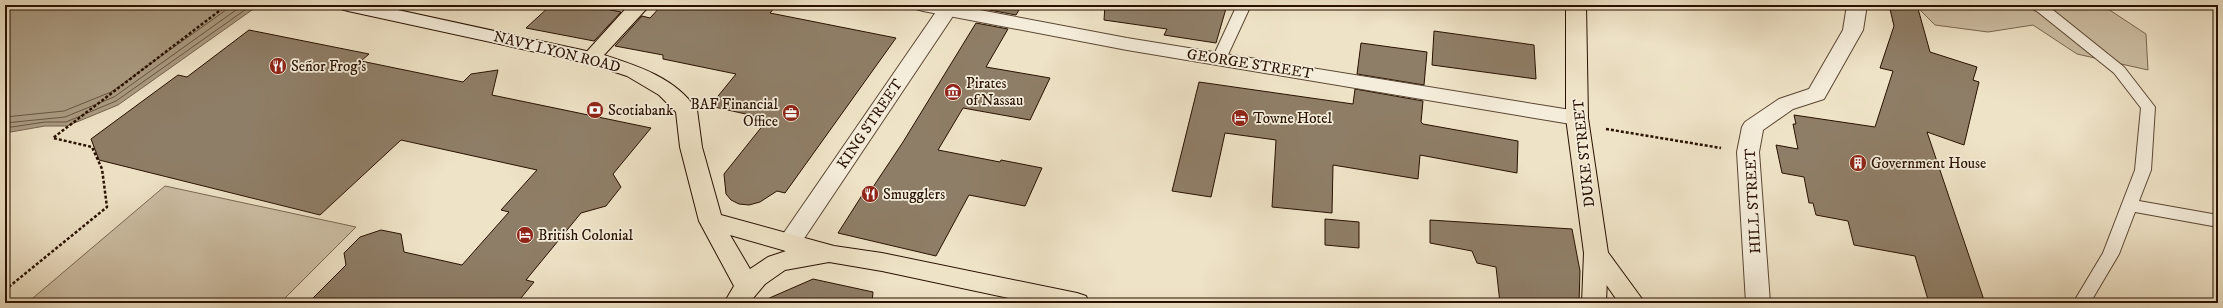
<svg xmlns="http://www.w3.org/2000/svg" width="2223" height="308" viewBox="0 0 2223 308" font-family="'IM FELL DW Pica',serif">
  <style>
    .green { fill: #cdbfa5; stroke: #7a6852 }
    .water { fill: #ab9c83; stroke: #77644f }
    .lines { fill: none; stroke-linecap: round; stroke-linejoin: round }
    .shore { stroke: #6a5642; stroke-width: 1 }
    .building { fill: #8f7e67; stroke: #281100 }
    .service-casing { stroke: #5a4632; stroke-width: 2 }
    .pedestrian-casing { stroke: #5a4632; stroke-width: 2 }
    .minor-casing { stroke: #5a4632; stroke-width: 2 }
    .tertiary-casing { stroke: #5a4632; stroke-width: 2 }
    .secondary-casing { stroke: #281100; stroke-width: 2 }
    .primary-casing { stroke: #281100; stroke-width: 2 }
    .trunk-casing { stroke: #281100; stroke-width: 2 }
    .path { stroke: #281100; stroke-width: 2.5; stroke-dasharray: 3 2; stroke-linecap: butt }
    .service { fill: #f5eddb; fill-rule: evenodd }
    .pedestrian { fill: #f5eddb; fill-rule: evenodd }
    .minor { fill: #f5eddb; fill-rule: evenodd }
    .tertiary { fill: #f5eddb; fill-rule: evenodd }
    .secondary { fill: #f5eddb; fill-rule: evenodd }
    .primary { fill: #efe3c7; fill-rule: evenodd }
    .trunk { fill: #efe3c7; fill-rule: evenodd }
    .labels { text-anchor: middle; dominant-baseline: central; stroke-width: 3.5; stroke-linejoin: round; paint-order: stroke }
    .street-label { font-size: 15px; fill: #281100; stroke: #f5eddb }
    .poi-label { font-size: 15px; fill: #281100; stroke: #f5eddb; text-anchor: start }
  </style>
  <rect width="100%" height="100%" fill="#efe3c7"/>
  <filter id="stains"><feTurbulence type="fractalNoise" baseFrequency=".005" numOctaves="4"/><feColorMatrix values="0 0 0 0 .2 0 0 0 0 .09 0 0 0 0 .02 0 0 0 .5 -.17"/></filter>
  <radialGradient id="worn" r=".72"><stop offset=".6" stop-color="#630" stop-opacity="0"/><stop offset="1" stop-color="#630" stop-opacity=".3"/></radialGradient>
  <path class="green" d="M 1923,5 L 2102,5 L 2146,34 L 2148,70 L 2077,54 L 2033,25 L 1988,32 L 1935,25 L 1920,10 Z
    M 165,186 L 356,227 L 280,303 L 27,303 Z"/>
  <path class="water" d="M 5,5 L 259,5 L 118,105 L 67,126 L 45,126 L 5,133 Z"/>
  <g class="lines">
    <path class="shore" d="M 5,117 L 64,111 L 111,92 L 233,5
      M 5,123 L 65,117 L 114,97 L 243,5
      M 5,128 L 45,122 L 66,122 L 116,101 L 252,5"/>
  </g>
  <path class="building" d="M 551,5 L 587,5 L 621,12 L 594,41 L 526,28 Z
    M 662,5 L 777,5 L 770,13 L 896,38 L 785,193 L 777,191 L 760,202 L 749,205 L 739,204 L 731,200 L 726,194 L 724,174 L 768,119 L 710,106 L 736,74 L 663,59 L 663,55 L 615,46 L 642,16 L 650,18 Z
    M 987,5 L 1022,5 L 1016,15 L 984,9 Z
    M 1105,5 L 1227,5 L 1216,43 L 1164,35 L 1167,29 L 1104,20 Z
    M 1889,5 L 1917,5 L 1930,52 L 1977,67 L 1973,80 L 1979,82 L 1964,145 L 1927,132 L 1985,303 L 1929,303 L 1915,256 L 1854,245 L 1848,221 L 1816,215 L 1813,203 L 1809,203 L 1804,177 L 1782,173 L 1776,145 L 1798,149 L 1793,124 L 1796,124 L 1794,115 L 1875,127 L 1893,71 L 1880,68 L 1894,26 Z
    M 976,23 L 1008,29 L 986,67 L 1050,78 L 1030,120 L 963,108 L 938,150 L 1000,162 L 1001,160 L 1042,168 L 1025,206 L 969,195 L 936,256 L 838,233 L 866,189 L 871,190 L 903,142 Z
    M 249,30 L 369,54 L 361,61 L 463,82 L 471,74 L 498,70 L 492,95 L 651,128 L 613,174 L 621,187 L 606,206 L 581,213 L 526,280 L 534,282 L 517,303 L 308,303 L 346,265 L 344,253 L 360,237 L 381,230 L 401,234 L 404,252 L 462,265 L 509,212 L 501,210 L 537,170 L 401,140 L 320,215 L 99,160 L 91,139 L 178,75 L 187,77 Z
    M 1434,31 L 1534,45 L 1536,79 L 1432,65 Z
    M 1361,43 L 1427,52 L 1424,85 L 1357,74 Z
    M 1199,82 L 1353,104 L 1355,89 L 1423,101 L 1421,122 L 1423,124 L 1518,141 L 1517,173 L 1420,155 L 1418,179 L 1333,165 L 1332,213 L 1272,207 L 1276,140 L 1225,133 L 1211,197 L 1172,191 Z
    M 1325,219 L 1359,222 L 1359,248 L 1325,245 Z
    M 1430,220 L 1572,229 L 1580,271 L 1579,303 L 1500,303 L 1496,267 L 1477,263 L 1472,251 L 1430,243 Z
    M 813,279 L 873,292 L 872,303 L 758,303 Z"/>
  <g class="lines">
    <defs>
      <path id="service" d="M 1237,5 L 1251,5 L 1226,59 L 1219,63 L 1214,62 L 1212,59 Z
        M 2026,5 L 2048,6 L 2124,67 L 2155,107 L 2151,170 L 2139,201 L 2218,215 L 2218,227 L 2135,212 L 2119,254 L 2090,303 L 2073,303 L 2103,253 L 2135,170 L 2141,108 L 2114,73 L 2038,12 Z"/>
      <path id="pedestrian" d="M 950,5 L 957,10 L 797,249 L 789,252 L 781,249 L 777,243 L 781,237 L 940,6 Z"/>
      <path id="minor" d="M 1847,5 L 1867,5 L 1863,30 L 1824,99 L 1793,109 L 1763,130 L 1759,152 L 1770,303 L 1746,303 L 1737,152 L 1742,127 L 1745,122 L 1779,99 L 1809,89 L 1843,30 Z"/>
      <path id="tertiary" d="M 913,5 L 953,5 L 1127,38 L 1577,111 L 1585,113 L 1588,118 L 1585,123 L 1577,125 L 1127,50 L 923,11 L 916,9 Z"/>
      <path id="secondary" d="M 338,5 L 375,5 L 591,52 L 598,54 L 601,58 L 598,62 L 591,64 L 348,11 L 341,9 Z"/>
      <path id="primary" d="M 1596,244 L 1604,247 L 1645,303 L 1619,303 L 1584,253 L 1588,247 Z"/>
      <path id="trunk" d="M 629,5 L 650,5 L 604,55 C 638,66 676,78 697,110 L 702,147 L 721,215 L 834,246 L 882,253 L 1077,293 L 1086,296 L 1089,303 L 1032,303 L 882,271 L 829,262 L 785,270 L 765,284 L 749,303 L 724,303 L 734,286 L 699,221 L 680,147 L 676,112 L 659,95 L 627,76 L 584,62 L 581,58 ZM 730,235 L 786,251 L 768,257 L 750,269 Z
        M 1566,5 L 1586,5 L 1588,118 L 1608,253 L 1606,303 L 1582,303 L 1584,253 L 1566,118 Z"/>
    </defs>
    <use href="#service" class="service-casing"/>
    <use href="#pedestrian" class="pedestrian-casing"/>
    <use href="#minor" class="minor-casing"/>
    <use href="#tertiary" class="tertiary-casing"/>
    <use href="#secondary" class="secondary-casing"/>
    <use href="#primary" class="primary-casing"/>
    <use href="#trunk" class="trunk-casing"/>
    <path class="path" d="M 1606,129 L 1721,148
      M 5,290 L 107,207 L 102,169 L 92,147 L 53,138 L 227,5"/>
    <use href="#service" class="service"/>
    <use href="#pedestrian" class="pedestrian"/>
    <use href="#minor" class="minor"/>
    <use href="#tertiary" class="tertiary"/>
    <use href="#secondary" class="secondary"/>
    <use href="#primary" class="primary"/>
    <use href="#trunk" class="trunk"/>
  </g>
  <defs>
    <symbol id="restaurant-disc" viewBox="-11 -11 22 22"><circle r="9.5" fill="#8f2418" stroke="#f5eddb"/><path d="M-5-6h1v4h1v-4h1v4h1v-4h1v5L-1.5 .5V6h-2V.5L-5-1ZM5-6V6H3V1.5H1.5Q1.5-4 5-6Z" fill="#fff"/></symbol>
    <symbol id="museum-disc" viewBox="-11 -11 22 22"><circle r="9.5" fill="#8f2418" stroke="#f5eddb"/><path d="M0-6L6-3V-2H-6V-3ZM-5-1h2V3h-2ZM-1-1h2V3h-2ZM3-1h2V3H3ZM-6 4H6V6H-6Z" fill="#fff"/></symbol>
    <symbol id="bank-disc" viewBox="-11 -11 22 22"><circle r="9.5" fill="#8f2418" stroke="#f5eddb"/><path d="M-6-4H6V4H-6ZM0-2.3a2.3 2.3 0 1 0 0 4.6a2.3 2.3 0 1 0 0-4.6Z" fill="#fff"/></symbol>
    <symbol id="office-disc" viewBox="-11 -11 22 22"><circle r="9.5" fill="#8f2418" stroke="#f5eddb"/><path d="M-6-3h4V-5.5h4V-3h4V5H-6ZM-1-4.5V-3h2v-1.5ZM-6 0V1H6V0Z" fill="#fff"/></symbol>
    <symbol id="hotel-disc" viewBox="-11 -11 22 22"><circle r="9.5" fill="#8f2418" stroke="#f5eddb"/><path d="M-6-4.5h1.5V1H6V5H4.5V3h-9V5H-6ZM-4 0a1.8 1.8 0 1 1 3.6 0ZM.5 0V-2.5h3Q6-2.5 6 0Z" fill="#fff"/></symbol>
    <symbol id="building-disc" viewBox="-11 -11 22 22"><circle r="9.5" fill="#8f2418" stroke="#f5eddb"/><path d="M-4-6H4V6H1V3H-1V6H-4ZM-2.5-4.3h1.7v1.8h-1.7ZM.8-4.3h1.7v1.8H.8ZM-2.5-1h1.7V.8h-1.7ZM.8-1h1.7V.8H.8Z" fill="#fff"/></symbol>
  </defs>
  <g fill-rule="evenodd">
    <use href="#restaurant-disc" x="268" y="56" width="20" height="20"/>
    <use href="#museum-disc" x="943" y="82" width="20" height="20"/>
    <use href="#bank-disc" x="585" y="100" width="20" height="20"/>
    <use href="#office-disc" x="781" y="103" width="20" height="20"/>
    <use href="#hotel-disc" x="1230" y="108" width="20" height="20"/>
    <use href="#building-disc" x="1848" y="153" width="20" height="20"/>
    <use href="#restaurant-disc" x="860" y="184" width="20" height="20"/>
    <use href="#hotel-disc" x="515" y="225" width="20" height="20"/>
  </g>
  <g class="labels">
    <g class="street-label">
      <text transform="translate(557 52) rotate(14)">NAVY LYON ROAD</text>
      <text transform="translate(1250 64) rotate(9)">GEORGE STREET</text>
      <text transform="translate(870 124) rotate(-56)">KING STREET</text>
      <text transform="translate(1584 153) rotate(-96)">DUKE STREET</text>
      <text transform="translate(1753 201) rotate(-93)">HILL STREET</text>
    </g>
    <g class="poi-label">
      <text x="291" y="66">Señor Frog's</text>
      <text x="966" y="83">Pirates<tspan x="966" dy="17">of Nassau</tspan></text>
      <text x="778" y="104" text-anchor="end">BAF Financial<tspan x="778" dy="17">Office</tspan></text>
      <text x="608" y="110">Scotiabank</text>
      <text x="1253" y="118">Towne Hotel</text>
      <text x="1871" y="163">Government House</text>
      <text x="883" y="194">Smugglers</text>
      <text x="538" y="235">British Colonial</text>
    </g>
  </g>
  <rect width="2223" height="308" fill="none" stroke="#efe3c7" stroke-width="20"/>
  <rect x="6" y="6" width="2211" height="296" fill="none" stroke="#281100" stroke-width="2"/>
  <rect x="10" y="10" width="2203" height="288" fill="none" stroke="#281100"/>
  <rect width="100%" height="100%" filter="url(#stains)"/>
  <rect width="100%" height="100%" fill="url(#worn)"/>
</svg>
